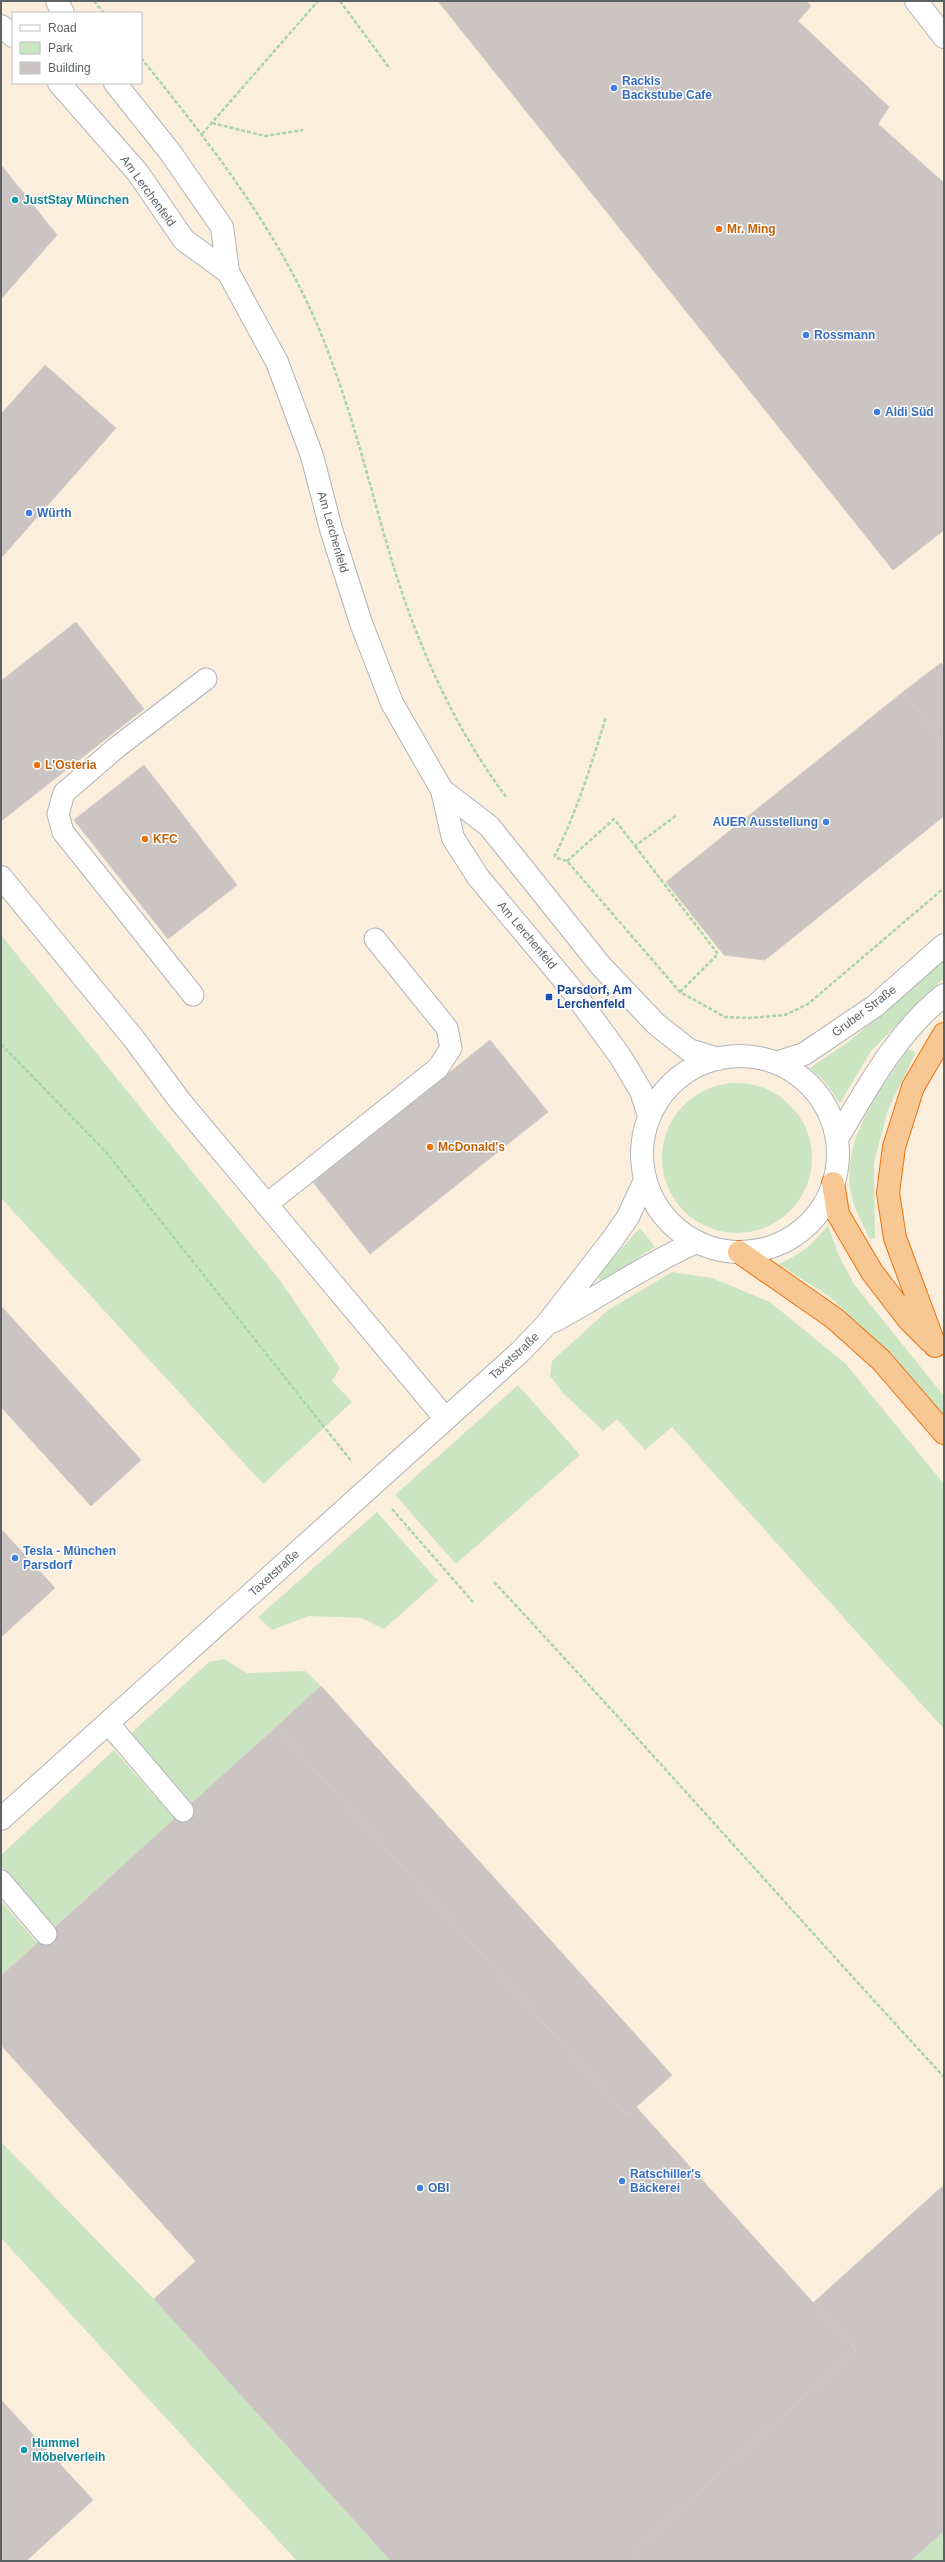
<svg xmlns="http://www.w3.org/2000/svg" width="945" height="2562" viewBox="0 0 945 2562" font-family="Arial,sans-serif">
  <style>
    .commercial { fill: #fceedd; fill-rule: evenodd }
    .green { fill: #cbe5c3 }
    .building { fill: #cac5c2; stroke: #d3cbc4 }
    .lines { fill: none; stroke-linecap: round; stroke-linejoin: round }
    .lane-casing { stroke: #b1b4b7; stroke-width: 23 }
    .street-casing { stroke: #b1b4b7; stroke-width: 24 }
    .secondary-casing { stroke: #b0b4b7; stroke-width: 24 }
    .highway-casing { stroke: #e8720c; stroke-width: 24 }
    .path { stroke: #a7d6a9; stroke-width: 2.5; stroke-dasharray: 4 2; stroke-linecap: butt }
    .lane { stroke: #fff; stroke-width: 21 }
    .street { stroke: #fff; stroke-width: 22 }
    .secondary { stroke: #fff; stroke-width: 22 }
    .highway { stroke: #f7c894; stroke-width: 22 }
    .shop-dot { fill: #3f7fe0; stroke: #fff; stroke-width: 1.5 }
    .culture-dot { fill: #0f9aa8; stroke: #fff; stroke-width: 1.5 }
    .food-dot { fill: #e8710a; stroke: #fff; stroke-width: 1.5 }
    .transit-dot { fill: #1a4fb4; stroke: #fff; stroke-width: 1.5 }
    .labels { text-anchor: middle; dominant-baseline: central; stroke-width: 3; stroke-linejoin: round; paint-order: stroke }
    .shop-label { font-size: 12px; font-weight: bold; fill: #366cbe; stroke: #fff; text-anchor: start }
    .street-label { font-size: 12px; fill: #5d6265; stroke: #fff }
    .culture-label { font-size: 12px; font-weight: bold; fill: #0d838f; stroke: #fff; text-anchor: start }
    .food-label { font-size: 12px; font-weight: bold; fill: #c56008; stroke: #fff; text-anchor: start }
    .transit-label { font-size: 12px; font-weight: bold; fill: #164399; stroke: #fff; text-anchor: start }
  </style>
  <rect width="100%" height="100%" fill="#efeae5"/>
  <path class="commercial" d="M 1,1 L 944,1 L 944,2561 L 1,2561 ZM 13,13 L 141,13 L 141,83 L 13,83 Z"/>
  <path class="green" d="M 1,935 L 279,1279 L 340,1368 L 332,1381 L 352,1402 L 263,1484 L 1,1198 Z
    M 944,960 L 944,978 L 871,1051 L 840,1103 L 824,1081 L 810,1068 L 848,1042 Z
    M 908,1049 L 916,1052 L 888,1110 L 874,1162 L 875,1238 L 870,1239 C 862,1223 852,1205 850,1188 C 844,1134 880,1091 908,1049 Z
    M662 1158a75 75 0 1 1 150 0a75 75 0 1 1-150 0Z
    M 828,1225 L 839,1256 L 854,1284 L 944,1396 L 944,1418 L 903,1369 L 829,1296 L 778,1264 C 800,1255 814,1244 828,1225 Z
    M 640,1228 L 655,1247 C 637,1256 619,1277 601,1282 L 598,1277 L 600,1272 Z
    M 672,1272 L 712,1278 L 770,1302 L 846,1364 L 944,1484 L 944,1729 L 672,1427 L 645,1450 L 617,1419 L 603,1431 L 563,1393 L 550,1376 L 552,1361 L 608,1310 Z
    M 518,1385 L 580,1455 L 456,1564 L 395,1495 Z
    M 377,1512 L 438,1581 L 384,1629 L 361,1618 L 309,1616 L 272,1630 L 258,1617 Z
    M 224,1659 L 247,1673 L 305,1671 L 321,1686 L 191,1804 L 128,1736 L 209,1662 Z
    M 114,1750 L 175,1819 L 54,1927 L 1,1866 L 1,1855 Z
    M 1,1901 L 37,1943 L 1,1976 Z
    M 1,2142 L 154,2299 L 391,2561 L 297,2561 L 1,2238 Z
    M 944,2531 L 944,2561 L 910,2561 Z"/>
  <path class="building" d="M 438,1 L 806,1 L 811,6 L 798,21 L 889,107 L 878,124 L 944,183 L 944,530 L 893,570 Z
    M 1,165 L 57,235 L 1,299 Z
    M 45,365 L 116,428 L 1,558 L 1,414 Z
    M 76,622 L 144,709 L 1,821 L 1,681 Z
    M 941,663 L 944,666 L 944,743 L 903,692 Z
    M 903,692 L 944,743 L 944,816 L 765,960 L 724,955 L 666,882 Z
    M 144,765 L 237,885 L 168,939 L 74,820 Z
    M 490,1040 L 548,1112 L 370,1254 L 313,1182 Z
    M 1,1306 L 141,1460 L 91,1506 L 1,1407 Z
    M 1,1529 L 55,1588 L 1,1637 Z
    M 321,1686 L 672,2075 L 627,2115 L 276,1727 Z
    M 276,1727 L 627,2115 L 636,2107 L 856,2350 L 634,2551 L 643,2561 L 391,2561 L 154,2299 L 196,2261 L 1,2045 L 1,1976 Z
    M 944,2185 L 944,2531 L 910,2561 L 643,2561 L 634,2551 L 856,2350 L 813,2303 Z
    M 1,2400 L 93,2500 L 26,2561 L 1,2561 Z"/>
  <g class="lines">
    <defs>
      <path id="lane" d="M 193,995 L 63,832 L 58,814 L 64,793 L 116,748 L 206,679
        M 266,1205 L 438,1068 L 451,1048 L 447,1028 L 375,939
        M 108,1723 L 183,1811
        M 1,1881 L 46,1934"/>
      <path id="street" d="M 916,1 L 944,37
        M 1,877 L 134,1039 L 180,1101 L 445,1418
        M 554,1321 C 602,1295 647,1264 696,1242
        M 1,1819 L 520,1352 L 546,1325 L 612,1240 L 628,1217 L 645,1180"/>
      <path id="secondary" d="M 57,1 L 63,13
        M 1,26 L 13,36
        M 59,83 L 138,173 L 184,240 L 228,272
        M 115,83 L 170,152 L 222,227 L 228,272 L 277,362 L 312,456 L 331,529 L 361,623 L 392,703 L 442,790 L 453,838 L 478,877 L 569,986 L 620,1056 L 641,1091 L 649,1116
        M 442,790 L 489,826 L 601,966 L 656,1024 L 689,1050 L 718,1059
        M642 1154a98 98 0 1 1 196 0a98 98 0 1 1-196 0Z
        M 776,1063 L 804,1054 L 875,1006 L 944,945
        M 837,1139 C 867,1088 897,1032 944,995"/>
      <path id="highway" d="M 833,1183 L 838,1214 L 872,1272 L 908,1319 L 930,1341
        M 739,1252 L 834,1318 L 881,1360 L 944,1433
        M 935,1346 L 895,1238 L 888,1193 L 894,1147 L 913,1087 L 944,1034"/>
    </defs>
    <use href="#lane" class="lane-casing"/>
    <use href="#street" class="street-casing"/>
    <use href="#secondary" class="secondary-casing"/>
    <use href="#highway" class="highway-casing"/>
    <path class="path" d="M 94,1 L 104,13
      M 340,1 L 390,69
      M 141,58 C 216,151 289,244 330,357 C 355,423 371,491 391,558 C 416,642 454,728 507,798
      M 212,123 L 265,136 L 303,130
      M 202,134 L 318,1
      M 635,846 L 718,954 L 680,992
      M 554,857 C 577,812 591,765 606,717
      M 557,858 L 567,861 L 680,992 L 725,1017 L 750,1018 L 785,1015 L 808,1004 L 944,888
      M 567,861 L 614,819 L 635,846 L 677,815
      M 1,1044 L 106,1152 L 352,1462
      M 392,1509 L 473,1602
      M 494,1582 C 646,1745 793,1913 944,2077"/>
    <use href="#lane" class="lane"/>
    <use href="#street" class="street"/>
    <use href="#secondary" class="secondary"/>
    <use href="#highway" class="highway"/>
  </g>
  <g class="shop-dot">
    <circle cx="614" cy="88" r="4"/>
    <circle cx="806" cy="335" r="4"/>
    <circle cx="877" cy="412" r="4"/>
    <circle cx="29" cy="513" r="4"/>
    <circle cx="826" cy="822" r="4"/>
    <circle cx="15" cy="1558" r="4"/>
    <circle cx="622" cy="2181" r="4"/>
    <circle cx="420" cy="2188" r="4"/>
  </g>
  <g class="culture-dot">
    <circle cx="15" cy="200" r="4"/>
    <circle cx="24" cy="2450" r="4"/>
  </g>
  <g class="food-dot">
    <circle cx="719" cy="229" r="4"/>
    <circle cx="37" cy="765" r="4"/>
    <circle cx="145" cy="839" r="4"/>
    <circle cx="430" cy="1147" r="4"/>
  </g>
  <rect class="transit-dot" x="545" y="993" width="8" height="8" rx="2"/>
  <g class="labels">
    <g class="shop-label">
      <text x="622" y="81">Rackls<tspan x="622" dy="14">Backstube Cafe</tspan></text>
      <text x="814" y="335">Rossmann</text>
      <text x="885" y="412">Aldi Süd</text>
      <text x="37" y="513">Würth</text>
      <text x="818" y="822" text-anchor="end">AUER Ausstellung</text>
      <text x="23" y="1551">Tesla - München<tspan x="23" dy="14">Parsdorf</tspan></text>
      <text x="630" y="2174">Ratschiller's<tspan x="630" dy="14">Bäckerei</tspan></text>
      <text x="428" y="2188">OBI</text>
    </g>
    <g class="street-label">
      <text transform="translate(148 191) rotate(54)">Am Lerchenfeld</text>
      <text transform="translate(333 532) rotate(74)">Am Lerchenfeld</text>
      <text transform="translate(527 935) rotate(50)">Am Lerchenfeld</text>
      <text transform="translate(864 1011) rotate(-37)">Gruber Straße</text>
      <text transform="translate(514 1356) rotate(-43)">Taxetstraße</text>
      <text transform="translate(274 1573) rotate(-42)">Taxetstraße</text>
    </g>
    <g class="culture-label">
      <text x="23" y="200">JustStay München</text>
      <text x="32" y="2443">Hummel<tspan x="32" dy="14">Möbelverleih</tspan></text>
    </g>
    <g class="food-label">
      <text x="727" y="229">Mr. Ming</text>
      <text x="45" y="765">L'Osteria</text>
      <text x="153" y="839">KFC</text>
      <text x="438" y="1147">McDonald's</text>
    </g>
    <g class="transit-label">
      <text x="557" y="990">Parsdorf, Am<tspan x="557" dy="14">Lerchenfeld</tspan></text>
    </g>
  </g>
  <rect width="945" height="2562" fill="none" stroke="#5d6265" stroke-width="4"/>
  <rect x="12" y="12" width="130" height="72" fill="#ffffff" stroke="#bec0c1"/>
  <rect x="20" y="25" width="20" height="6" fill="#ffffff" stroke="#bec0c1"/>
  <text x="48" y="32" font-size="12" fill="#5d6265">Road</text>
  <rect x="20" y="42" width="20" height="12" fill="#cbe5c3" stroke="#bec0c1"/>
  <text x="48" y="52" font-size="12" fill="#5d6265">Park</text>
  <rect x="20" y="62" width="20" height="12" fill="#cac5c2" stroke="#bec0c1"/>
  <text x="48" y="72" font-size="12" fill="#5d6265">Building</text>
</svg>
